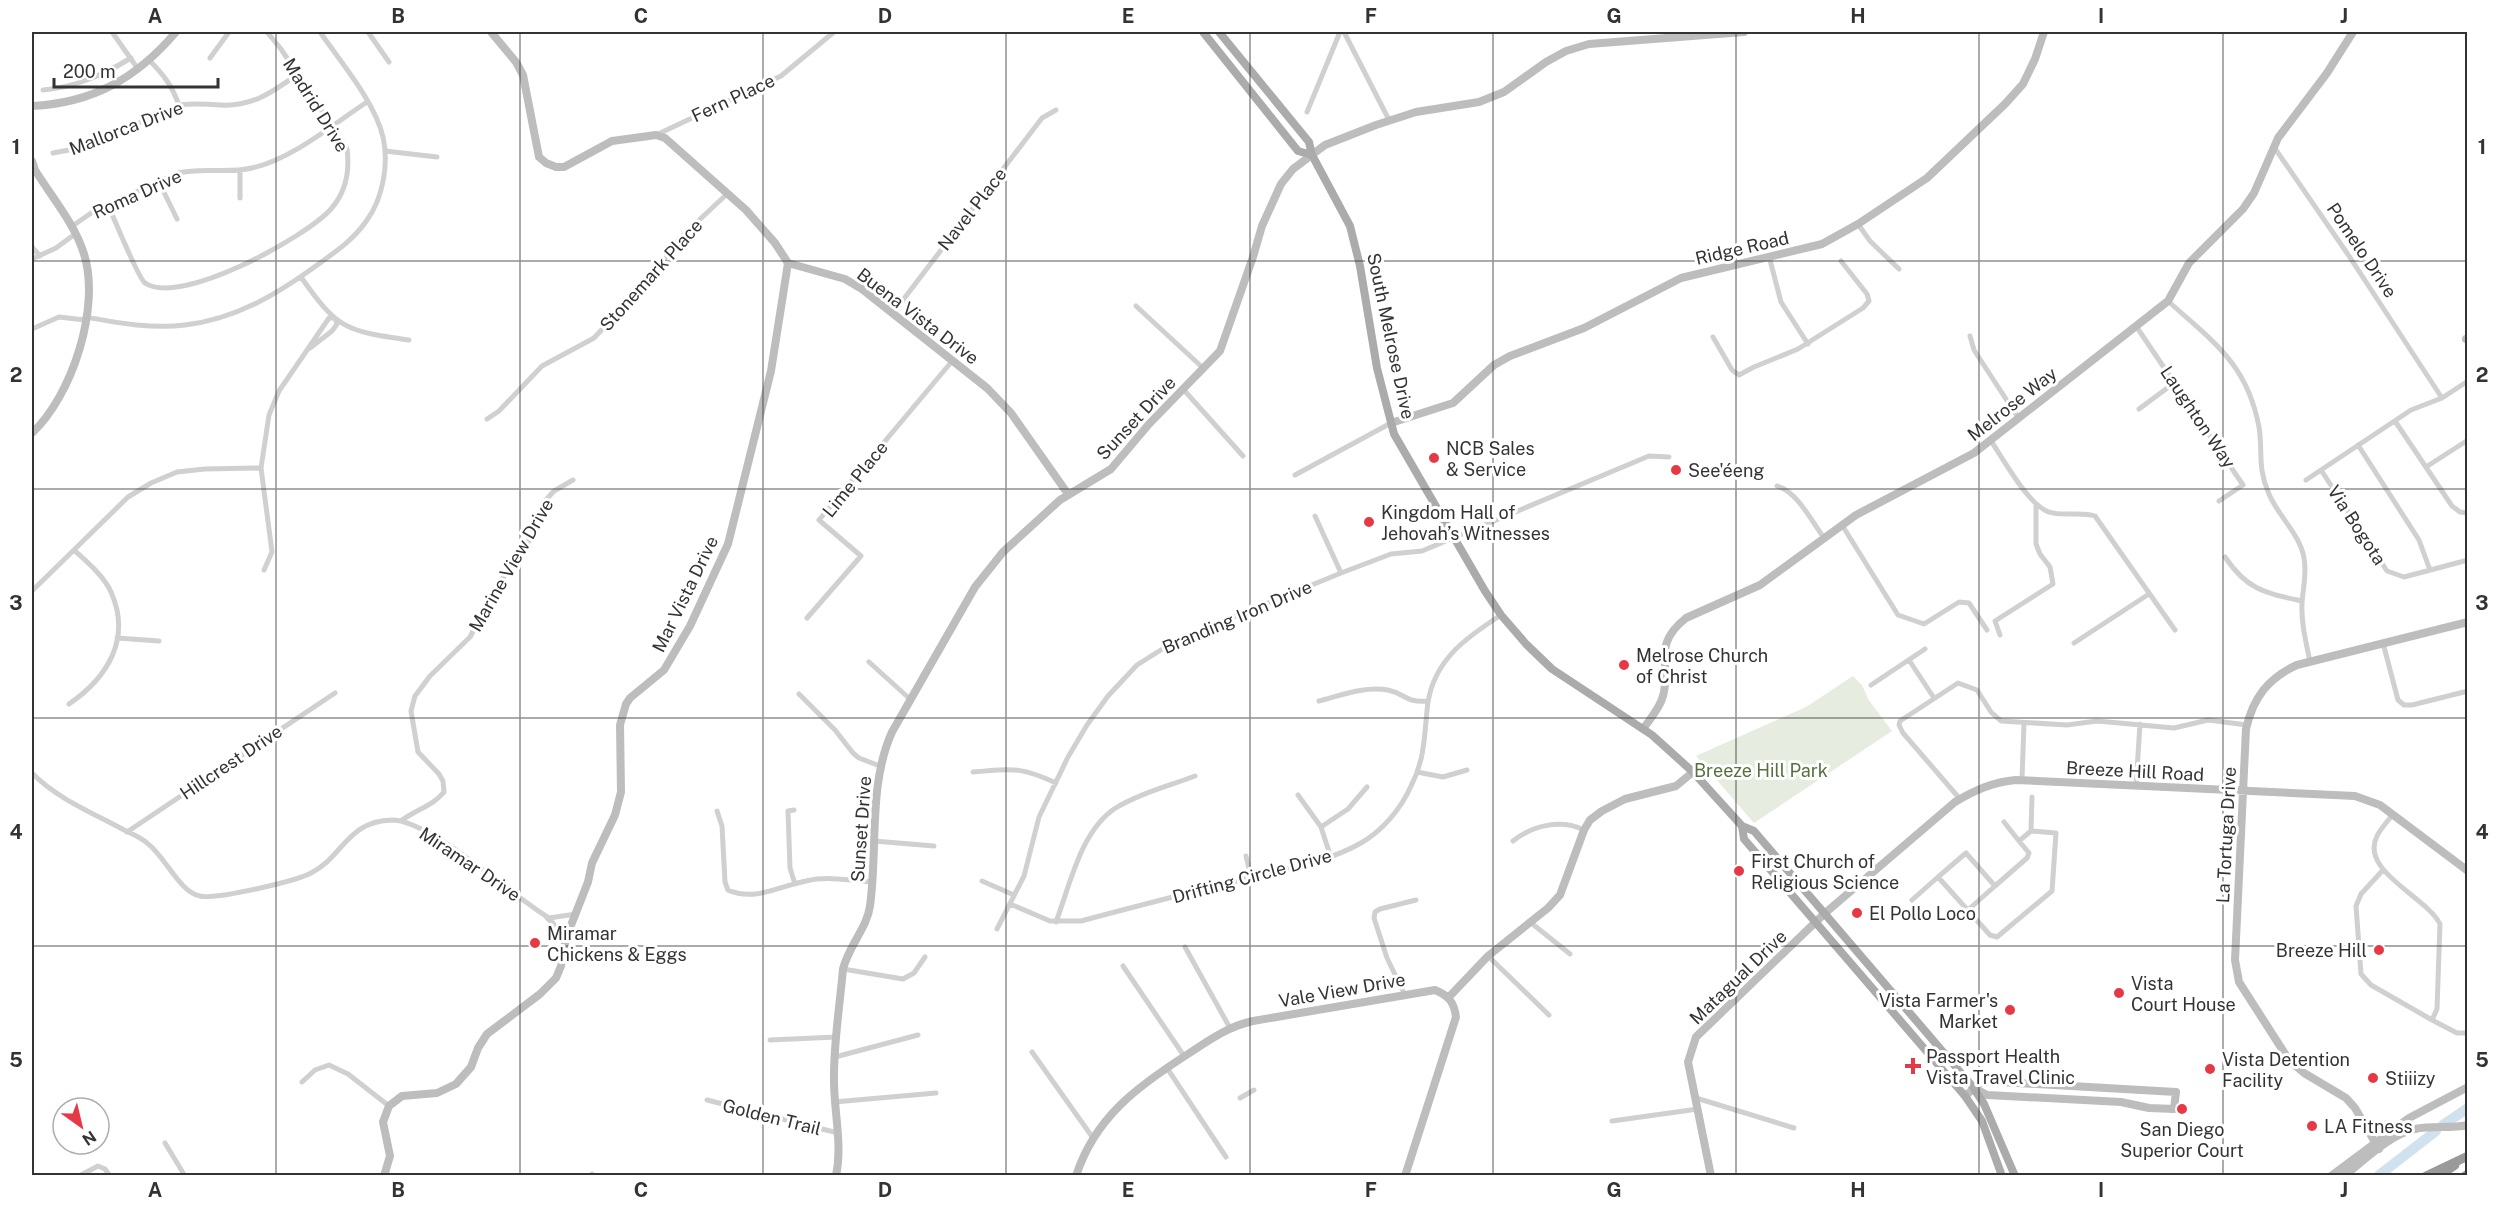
<svg xmlns="http://www.w3.org/2000/svg" width="2499" height="1207" viewBox="0 0 2499 1207" font-family="'Public Sans',sans-serif">
  <style>
    .green { fill: #e6ecdf }
    .lines { fill: none; stroke-linecap: round; stroke-linejoin: round }
    .river { stroke: #cfe2ee; stroke-width: 10 }
    .street { stroke: #d0d0d0; stroke-width: 5 }
    .secondary { stroke: #bdbdbd; stroke-width: 8 }
    .primary { stroke: #ababab; stroke-width: 8 }
    .highway { stroke: #9a9a9a; stroke-width: 9 }
    .grid { fill: none; stroke: #333; stroke-width: 1.5; stroke-opacity: 0.55 }
    .poi-dot { fill: #e63946; stroke: #fff; stroke-width: 2 }
    .labels { text-anchor: middle; dominant-baseline: central; stroke-width: 6; stroke-linejoin: round; paint-order: stroke }
    .street-label { font-size: 18px; fill: #333; stroke: #fff }
    .poi-label { font-size: 18px; fill: #333; stroke: #fff; text-anchor: start }
    .park-label { font-size: 18px; fill: #56703f; stroke: #fff }
    .neatline { fill: none; stroke: #333; stroke-width: 2 }
    .grid-label { font-size: 20px; text-anchor: middle; font-weight: bold; fill: #333 }
  </style>
  <rect width="100%" height="100%" fill="#fff"/>
  <path class="green" d="M 1853,676 L 1862,685 L 1868,699 L 1892,731 L 1754,823 L 1696,756 L 1806,707 Z"/>
  <g class="lines">
    <path class="river" d="M 2443,1125 L 2468,1108
      M 2378,1176 L 2436,1131"/>
    <path class="street" d="M 112,32 L 138,69
      M 368,32 L 389,62
      M 1344,32 L 1389,120
      M 210,58 L 229,32
      M 149,60 C 164,75 172,86 179,105
      M 43,90 C 76,87 103,75 131,58
      M 1307,112 L 1340,32
      M 656,135 L 781,76 L 834,32
      M 2274,147 L 2347,253 L 2442,398
      M 385,151 L 437,157
      M 53,153 L 85,147 L 179,105 C 194,103 207,104 221,105 C 252,107 274,91 298,74
      M 240,170 L 240,198
      M 159,182 L 177,219
      M 108,205 C 114,218 138,278 145,283 C 180,307 306,237 331,209 C 346,192 350,172 347,149 L 281,49 L 267,32
      M 1858,224 L 1870,241 L 1899,269
      M 71,227 L 94,211 L 178,173 C 203,167 227,174 252,168 C 292,159 332,125 367,102
      M 32,247 L 40,256
      M 1769,256 L 1781,302 L 1808,344
      M 32,259 L 56,248 L 75,234
      M 301,277 C 338,330 346,331 409,340
      M 2168,301 C 2213,342 2247,363 2259,427 C 2263,451 2257,468 2269,494 C 2278,516 2300,534 2304,558 C 2307,573 2303,588 2302,603 C 2301,623 2306,642 2310,662
      M 1136,306 L 1203,368
      M 893,313 L 1042,118 L 1056,110
      M 85,317 C 119,323 151,329 185,325 C 237,319 279,293 320,263 C 338,250 355,238 367,220 C 383,198 389,164 383,137 C 375,102 340,61 320,32
      M 2136,326 L 2243,485 L 2219,501
      M 32,329 L 59,317 L 85,320
      M 1970,336 L 1974,350 L 2019,419
      M 1713,337 L 1732,370 L 1739,375 L 1754,367 L 1798,349 L 1863,308 L 1869,301 L 1867,294 L 1841,261
      M 1183,389 L 1243,456
      M 2139,409 L 2174,383
      M 487,419 L 499,411 L 542,366 L 594,338 L 655,272 L 680,238 L 728,193
      M 2395,421 L 2452,506 L 2460,512 L 2468,513
      M 1991,441 C 2004,460 2029,506 2049,512 C 2064,517 2080,511 2095,516 L 2175,630
      M 2358,445 L 2419,540 L 2430,570
      M 2426,467 L 2468,440
      M 2321,470 L 2387,571 L 2404,577 L 2468,560
      M 1295,475 L 1391,423
      M 2306,480 L 2411,410 L 2442,398 L 2468,381
      M 1777,486 C 1797,491 1812,522 1824,538
      M 1315,516 L 1341,573
      M 1842,525 L 1898,615 L 1924,624 L 1959,602 L 1969,603 L 1987,630
      M 2225,557 C 2247,590 2265,593 2302,601
      M 264,570 L 272,552 L 261,468 L 269,415 L 279,391 L 329,318 L 335,318 L 337,324 L 332,331 L 310,348
      M 32,591 L 128,497 L 151,483 L 177,472 L 205,469 L 261,468
      M 807,618 L 861,556 L 819,520 L 953,360
      M 2000,635 L 1995,621 L 2053,584 L 2050,567 L 2040,554 L 2036,544 L 2036,506
      M 117,638 L 159,641
      M 2074,643 L 2149,594
      M 2383,643 L 2398,700 L 2404,705 L 2412,705 L 2468,691
      M 1909,660 L 1934,698
      M 869,662 L 911,700
      M 1871,685 L 1925,649
      M 799,694 L 835,730 L 853,753 L 859,758 L 880,766
      M 1319,701 C 1342,695 1365,686 1388,690 C 1406,694 1405,703 1428,701
      M 69,704 C 107,678 132,639 111,592 C 104,576 87,562 74,550
      M 973,772 C 1011,769 1020,766 1056,783
      M 1417,772 L 1443,777 L 1467,770
      M 32,773 C 56,798 93,813 124,830 C 132,834 140,837 147,843 C 166,857 179,892 200,896 C 216,900 296,881 311,873 C 343,857 347,821 392,820 C 430,820 512,896 549,918 L 576,914
      M 2022,780 L 2024,723
      M 2136,786 L 2140,724
      M 1298,795 L 1321,827 L 1331,858
      M 1960,799 L 1903,733 L 1899,725 L 1900,721 L 1958,683 L 1977,690 L 1991,712 L 2001,721 L 2067,725 L 2097,721 L 2174,728 L 2208,720 L 2247,725
      M 794,810 L 788,811 L 790,868 L 795,884
      M 717,811 L 722,826 L 725,882 L 728,890 C 754,902 780,886 806,881 C 827,876 850,880 872,882
      M 2393,814 C 2388,821 2381,828 2377,836 C 2359,871 2427,897 2440,924 L 2437,1009 L 2432,1020
      M 401,821 C 415,810 433,806 444,792 L 443,781 L 439,774 L 418,752 L 411,711 L 415,696 L 430,676 L 470,637 L 497,586 L 527,545 L 544,502 L 554,491 L 573,480
      M 2004,822 L 2019,841 L 2031,831 L 2032,797
      M 1321,827 L 1348,809 L 1367,787
      M 127,832 L 335,693
      M 874,841 L 934,846
      M 1513,841 C 1533,825 1561,819 1584,830
      M 2019,841 L 2029,853 L 2027,858 L 1995,886 L 1966,853 L 1938,877 L 1990,935 L 1997,937 L 2052,891 L 2056,833 L 2031,831
      M 1246,856 L 1251,877
      M 2383,870 L 2361,894 L 2356,906 L 2361,974 L 2371,985 L 2432,1020 L 2457,1033 L 2468,1033
      M 982,881 L 1014,895
      M 1912,900 L 1938,877
      M 1010,904 L 1050,921 L 1081,921 C 1137,906 1192,892 1248,878 C 1286,868 1326,863 1361,843 C 1382,831 1401,809 1411,786 C 1426,757 1424,733 1428,702 C 1435,659 1467,637 1501,615
      M 1968,910 L 1995,886
      M 547,918 L 553,923 L 565,943
      M 1056,922 C 1070,885 1080,833 1114,809 C 1138,794 1169,786 1195,776
      M 1530,922 L 1570,954
      M 997,929 L 1024,876 L 1039,817 L 1068,757 L 1087,725 L 1108,696 L 1137,665 L 1175,641 L 1341,573 L 1391,554 L 1422,551 L 1649,456 L 1669,457
      M 1185,947 L 1230,1028
      M 1488,956 L 1549,1015
      M 1123,966 L 1184,1056
      M 843,969 L 903,979 L 914,973 L 925,957
      M 1405,995 L 1387,958 L 1374,918 L 1375,912 L 1380,909 L 1416,900
      M 770,1040 L 837,1037
      M 1032,1052 L 1093,1138
      M 835,1057 L 918,1035
      M 1167,1068 L 1226,1157
      M 302,1082 L 315,1070 L 329,1065 L 348,1074 L 389,1106
      M 1240,1098 L 1254,1090
      M 1696,1098 L 1794,1128
      M 707,1100 L 838,1133
      M 834,1102 L 936,1093
      M 1612,1121 L 1698,1109
      M 165,1143 L 185,1176
      M 592,1174 L 593,1176
      M 79,1176 L 98,1166 L 105,1169 L 110,1176"/>
    <path class="secondary" d="M 491,32 L 516,62 L 523,75 L 539,157 L 546,163 L 556,167 L 564,167 L 612,141 L 656,135 L 665,138 L 746,210 L 775,243 L 788,263 L 845,279 L 862,289 L 987,388 L 1011,413 L 1068,494
      M 32,106 C 93,103 137,78 176,32
      M 32,161 L 35,170 C 51,196 75,224 84,254 C 101,307 72,396 32,433
      M 2466,339 L 2468,339
      M 1391,423 L 1453,403 L 1494,365 L 1510,356 L 1584,328 L 1681,278 L 1822,244 L 1858,224 L 1927,178 L 2005,104 L 2023,84 L 2035,59 L 2044,32
      M 1643,729 C 1650,719 1660,708 1663,696 C 1672,663 1651,646 1686,618 L 1760,585 L 1856,515 L 1974,453 L 2168,301 L 2189,263 L 2243,209 L 2254,193 L 2278,138 L 2327,73 L 2353,32
      M 1449,997 L 1488,956 L 1548,908 L 1560,895 L 1584,830 L 1590,820 L 1602,811 L 1625,799 L 1676,786 L 1693,772
      M 1965,1096 L 1983,1081 L 2176,1092 L 2174,1109 L 2149,1108 L 2121,1102 L 1987,1095 L 1974,1088
      M 2379,1149 L 2355,1108 L 2346,1098 L 2304,1073 L 2289,1060 L 2239,982 L 2235,960 L 2246,729 C 2253,698 2268,678 2297,665 L 2468,622
      M 384,1176 L 390,1156 L 383,1122 L 389,1106 L 402,1096 L 437,1093 L 456,1084 L 471,1067 L 478,1048 L 487,1034 L 540,994 L 556,978 L 561,966 L 566,938 L 588,882 L 592,863 L 615,815 L 621,792 L 620,725 L 626,704 L 630,698 L 664,670 L 690,626 L 728,544 L 771,371 L 788,263
      M 836,1176 C 843,1142 833,1109 834,1075 C 834,1040 840,1004 843,969 C 849,945 867,928 870,906 C 878,849 868,785 892,732 L 975,587 L 1003,552 L 1060,500 L 1111,469 L 1149,424 L 1220,351 L 1253,257 L 1262,226 L 1281,184 L 1293,169 L 1325,145 L 1376,125 L 1416,112 L 1479,102 L 1504,92 L 1546,62 L 1566,51 L 1589,44 L 1744,32
      M 1076,1176 C 1095,1117 1138,1086 1188,1054 C 1209,1040 1229,1026 1253,1021 L 1435,990 C 1449,996 1454,1002 1456,1017 L 1405,1176
      M 1711,1176 L 1688,1062 L 1696,1037 L 1824,914 L 1955,802 C 1975,790 1993,782 2016,780 L 2355,796 L 2380,805 L 2468,871
      M 2331,1176 L 2409,1118 L 2468,1087
      M 2344,1176 C 2366,1159 2388,1136 2415,1129 C 2432,1125 2451,1129 2468,1125"/>
    <path class="primary" d="M 1203,32 L 1298,151 L 1312,155
      M 1219,32 L 1309,142 L 1312,155 L 1350,226 L 1360,266 L 1377,368 L 1394,434 L 1485,591 L 1501,615 L 1526,644 L 1552,669 L 1652,735 L 1693,772 L 1742,826 L 1754,831 L 1973,1087 L 1984,1104 L 2015,1176
      M 1742,826 L 1744,839 L 1965,1096 L 1982,1121 L 2002,1176"/>
    <path class="highway" d="M 2426,1176 L 2468,1156
      M 2439,1176 L 2455,1165
      M 2465,1176 L 2468,1174"/>
  </g>
  <path class="grid" d="M 276,32 L 276,1176M 520,32 L 520,1176M 763,32 L 763,1176M 1006,32 L 1006,1176M 1250,32 L 1250,1176M 1493,32 L 1493,1176M 1736,32 L 1736,1176M 1979,32 L 1979,1176M 2223,32 L 2223,1176M 32,261 L 2468,261M 32,489 L 2468,489M 32,718 L 2468,718M 32,946 L 2468,946"/>
  <g class="poi-dot">
    <circle cx="1434" cy="458" r="6"/>
    <circle cx="1676" cy="470" r="6"/>
    <circle cx="1369" cy="522" r="6"/>
    <circle cx="1624" cy="665" r="6"/>
    <circle cx="1739" cy="871" r="6"/>
    <circle cx="1857" cy="913" r="6"/>
    <circle cx="535" cy="943" r="6"/>
    <circle cx="2379" cy="950" r="6"/>
    <circle cx="2119" cy="993" r="6"/>
    <circle cx="2010" cy="1010" r="6"/>
    <path d="M1910 1057h6v6h6v6h-6v6h-6v-6h-6v-6h6z"/>
    <circle cx="2210" cy="1069" r="6"/>
    <circle cx="2373" cy="1078" r="6"/>
    <circle cx="2182" cy="1109" r="6"/>
    <circle cx="2312" cy="1126" r="6"/>
  </g>
  <g class="labels">
    <g class="street-label">
      <text transform="translate(733 98) rotate(-25)">Fern Place</text>
      <text transform="translate(316 105) rotate(58)">Madrid Drive</text>
      <text transform="translate(126 128) rotate(-21)">Mallorca Drive</text>
      <text transform="translate(137 194) rotate(-24)">Roma Drive</text>
      <text transform="translate(972 209) rotate(-52)">Navel Place</text>
      <text transform="translate(1742 248) rotate(-13)">Ridge Road</text>
      <text transform="translate(2362 250) rotate(56)">Pomelo Drive</text>
      <text transform="translate(651 275) rotate(-48)">Stonemark Place</text>
      <text transform="translate(918 316) rotate(37)">Buena Vista Drive</text>
      <text transform="translate(1391 336) rotate(78)">South Melrose Drive</text>
      <text transform="translate(2012 404) rotate(-38)">Melrose Way</text>
      <text transform="translate(2198 417) rotate(56)">Laughton Way</text>
      <text transform="translate(1136 418) rotate(-47)">Sunset Drive</text>
      <text transform="translate(855 479) rotate(-51)">Lime Place</text>
      <text transform="translate(2357 525) rotate(57)">Via Bogota</text>
      <text transform="translate(511 565) rotate(-60)">Marine View Drive</text>
      <text transform="translate(685 594) rotate(-64)">Mar Vista Drive</text>
      <text transform="translate(1237 617) rotate(-23)">Branding Iron Drive</text>
      <text transform="translate(231 762) rotate(-34)">Hillcrest Drive</text>
      <text transform="translate(2135 771) rotate(3)">Breeze Hill Road</text>
      <text transform="translate(861 829) rotate(-86)">Sunset Drive</text>
      <text transform="translate(2226 835) rotate(-87)">La Tortuga Drive</text>
      <text transform="translate(470 864) rotate(34)">Miramar Drive</text>
      <text transform="translate(1252 876) rotate(-15)">Drifting Circle Drive</text>
      <text transform="translate(1738 977) rotate(-44)">Matagual Drive</text>
      <text transform="translate(1342 990) rotate(-10)">Vale View Drive</text>
      <text transform="translate(772 1117) rotate(14)">Golden Trail</text>
    </g>
    <g class="poi-label">
      <text x="1446" y="448">NCB Sales<tspan x="1446" dy="21">&amp; Service</tspan></text>
      <text x="1688" y="470">See'éeng</text>
      <text x="1381" y="512">Kingdom Hall of<tspan x="1381" dy="21">Jehovah’s Witnesses</tspan></text>
      <text x="1636" y="655">Melrose Church<tspan x="1636" dy="21">of Christ</tspan></text>
      <text x="1751" y="861">First Church of<tspan x="1751" dy="21">Religious Science</tspan></text>
      <text x="1869" y="913">El Pollo Loco</text>
      <text x="547" y="933">Miramar<tspan x="547" dy="21">Chickens &amp; Eggs</tspan></text>
      <text x="2367" y="950" text-anchor="end">Breeze Hill</text>
      <text x="2131" y="983">Vista<tspan x="2131" dy="21">Court House</tspan></text>
      <text x="1998" y="1000" text-anchor="end">Vista Farmer's<tspan x="1998" dy="21">Market</tspan></text>
      <text x="1926" y="1056">Passport Health<tspan x="1926" dy="21">Vista Travel Clinic</tspan></text>
      <text x="2222" y="1059">Vista Detention<tspan x="2222" dy="21">Facility</tspan></text>
      <text x="2385" y="1078">Stiiizy</text>
      <text x="2324" y="1126">LA Fitness</text>
      <text x="2182" y="1129" text-anchor="middle">San Diego<tspan x="2182" dy="21">Superior Court</tspan></text>
    </g>
    <g class="park-label">
      <text x="1761" y="770">Breeze Hill Park</text>
    </g>
  </g>
  <rect width="2499" height="1207" fill="none" stroke="#ffffff" stroke-width="66"/>
  <g transform="translate(81 1126) rotate(146)"><circle r="28" fill="#ffffff" stroke="#adadad" stroke-width="1.5"/>
  <path d="M0-4.5L10 22L0 15L-10 22Z" fill="#e63946"/>
  <text y="-9" font-size="16" font-weight="bold" text-anchor="middle" fill="#333333">N</text>
  </g>
  <path d="M54 78v9h164v-9" fill="none" stroke="#333333" stroke-width="3"/>
  <text x="63" y="78" font-size="18" fill="#333333" stroke="#ffffff" stroke-width="4.5" paint-order="stroke">200 m</text>
  <rect x="33" y="33" width="2433" height="1141" class="neatline"/>
  <g class="grid-label">
    <text x="155" y="23">A</text>
    <text x="398" y="23">B</text>
    <text x="641" y="23">C</text>
    <text x="885" y="23">D</text>
    <text x="1128" y="23">E</text>
    <text x="1371" y="23">F</text>
    <text x="1614" y="23">G</text>
    <text x="1858" y="23">H</text>
    <text x="2101" y="23">I</text>
    <text x="2344" y="23">J</text>
    <text x="16" y="154">1</text>
    <text x="2482" y="154">1</text>
    <text x="16" y="382">2</text>
    <text x="2482" y="382">2</text>
    <text x="16" y="610">3</text>
    <text x="2482" y="610">3</text>
    <text x="16" y="839">4</text>
    <text x="2482" y="839">4</text>
    <text x="16" y="1067">5</text>
    <text x="2482" y="1067">5</text>
    <text x="155" y="1197">A</text>
    <text x="398" y="1197">B</text>
    <text x="641" y="1197">C</text>
    <text x="885" y="1197">D</text>
    <text x="1128" y="1197">E</text>
    <text x="1371" y="1197">F</text>
    <text x="1614" y="1197">G</text>
    <text x="1858" y="1197">H</text>
    <text x="2101" y="1197">I</text>
    <text x="2344" y="1197">J</text>
  </g>
</svg>
